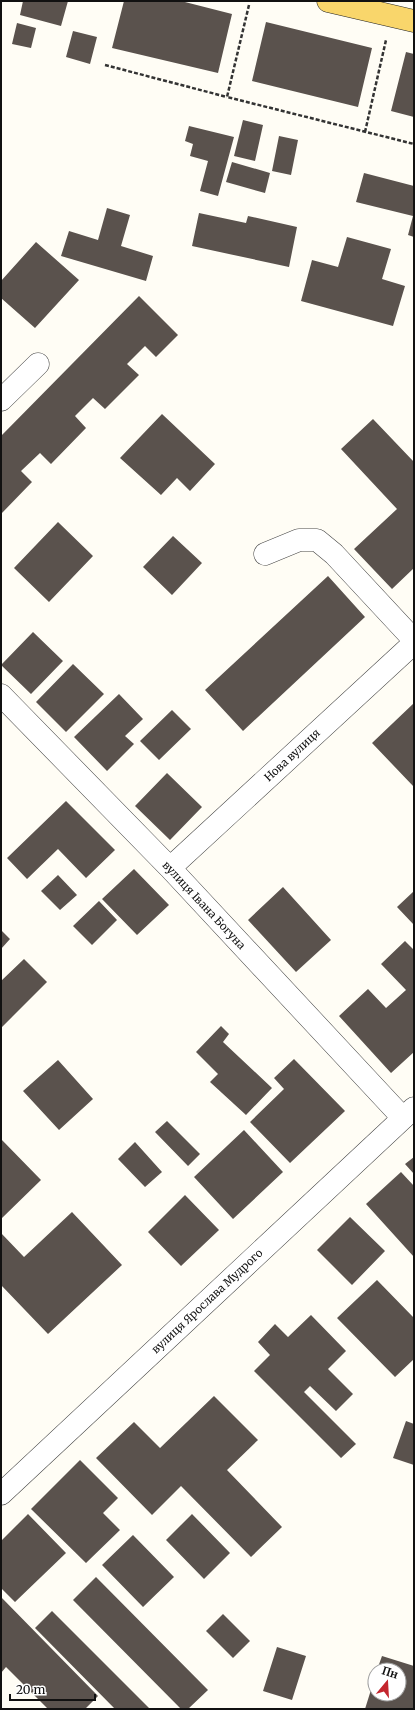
<svg xmlns="http://www.w3.org/2000/svg" width="415" height="1710" viewBox="0 0 415 1710" font-family="Merriweather,serif">
  <style>
    .building { fill: #5a524d }
    .lines { fill: none; stroke-linecap: round; stroke-linejoin: round }
    .minor-casing { stroke: #444; stroke-width: 23 }
    .major-casing { stroke: #222; stroke-width: 23 }
    .path { stroke: #333; stroke-width: 2.5; stroke-dasharray: 4 2; stroke-linecap: butt }
    .minor { stroke: #fff; stroke-width: 22 }
    .major { stroke: #f9d66b; stroke-width: 22 }
    .labels { text-anchor: middle; dominant-baseline: central; stroke-width: 4; stroke-linejoin: round; paint-order: stroke }
    .street-label { font-size: 11px; fill: #111; stroke: #fff }
  </style>
  <rect width="100%" height="100%" fill="#fffdf5"/>
  <path class="building" d="M 23,1 L 68,1 L 61,26 L 20,15 Z
    M 124,1 L 181,1 L 232,14 L 218,73 L 112,48 Z
    M 266,22 L 372,48 L 358,107 L 252,81 Z
    M 17,23 L 36,28 L 31,48 L 12,44 Z
    M 73,31 L 97,37 L 90,64 L 66,57 Z
    M 406,52 L 414,54 L 414,117 L 391,111 Z
    M 243,120 L 263,125 L 255,161 L 234,156 Z
    M 189,126 L 234,137 L 218,196 L 200,191 L 208,161 L 190,156 L 193,144 L 185,141 Z
    M 279,136 L 298,140 L 291,175 L 272,171 Z
    M 232,162 L 270,173 L 265,193 L 226,182 Z
    M 364,173 L 414,186 L 414,237 L 408,235 L 413,216 L 356,202 Z
    M 107,208 L 130,215 L 121,246 L 153,256 L 146,281 L 61,256 L 69,231 L 98,240 Z
    M 199,213 L 246,223 L 248,216 L 297,227 L 289,267 L 192,246 Z
    M 347,237 L 391,249 L 382,279 L 405,286 L 393,326 L 301,301 L 312,260 L 338,267 Z
    M 36,242 L 79,280 L 35,328 L 1,298 L 1,281 Z
    M 139,296 L 178,335 L 156,357 L 145,346 L 127,364 L 139,375 L 105,409 L 93,398 L 75,416 L 86,428 L 51,464 L 40,453 L 21,471 L 32,482 L 1,514 L 1,436 Z
    M 162,414 L 215,464 L 190,491 L 177,478 L 161,495 L 120,458 Z
    M 373,419 L 414,462 L 414,568 L 392,589 L 354,549 L 397,509 L 341,449 Z
    M 58,522 L 93,556 L 49,602 L 14,568 Z
    M 173,536 L 202,563 L 172,595 L 143,567 Z
    M 328,576 L 365,617 L 243,731 L 205,690 Z
    M 33,632 L 63,661 L 31,694 L 1,665 Z
    M 73,664 L 104,694 L 66,732 L 36,702 Z
    M 119,694 L 143,719 L 125,736 L 134,744 L 107,771 L 74,737 Z
    M 414,703 L 414,787 L 372,743 Z
    M 172,710 L 191,729 L 159,760 L 140,741 Z
    M 167,773 L 202,807 L 170,840 L 135,806 Z
    M 66,801 L 115,850 L 86,878 L 58,849 L 27,879 L 7,858 Z
    M 134,869 L 169,905 L 137,935 L 102,899 Z
    M 58,875 L 77,895 L 60,910 L 41,891 Z
    M 283,887 L 331,940 L 296,972 L 248,920 Z
    M 414,891 L 414,925 L 397,907 Z
    M 99,901 L 117,920 L 92,945 L 73,926 Z
    M 1,930 L 10,939 L 1,949 Z
    M 405,941 L 414,950 L 414,1052 L 391,1073 L 339,1016 L 368,989 L 386,1008 L 406,990 L 381,964 Z
    M 24,959 L 47,982 L 1,1028 L 1,981 Z
    M 221,1026 L 229,1034 L 223,1042 L 272,1088 L 246,1115 L 210,1082 L 218,1074 L 196,1052 Z
    M 294,1059 L 345,1111 L 290,1163 L 250,1122 L 284,1089 L 274,1078 Z
    M 58,1060 L 93,1099 L 59,1130 L 23,1091 Z
    M 167,1121 L 200,1154 L 188,1166 L 155,1132 Z
    M 244,1130 L 283,1172 L 233,1219 L 194,1177 Z
    M 1,1139 L 41,1180 L 1,1219 Z
    M 135,1142 L 162,1172 L 145,1187 L 118,1159 Z
    M 414,1157 L 414,1174 L 405,1164 Z
    M 401,1172 L 414,1186 L 414,1257 L 366,1204 Z
    M 185,1195 L 219,1230 L 181,1266 L 148,1232 Z
    M 72,1212 L 122,1265 L 48,1334 L 1,1285 L 1,1233 L 24,1257 Z
    M 350,1217 L 385,1251 L 352,1285 L 317,1250 Z
    M 377,1280 L 414,1318 L 414,1359 L 395,1377 L 337,1318 Z
    M 311,1315 L 346,1351 L 328,1369 L 353,1394 L 336,1411 L 310,1386 L 304,1392 L 356,1444 L 341,1458 L 254,1371 L 270,1355 L 258,1342 L 275,1324 L 288,1337 Z
    M 214,1396 L 258,1440 L 227,1470 L 282,1527 L 251,1557 L 181,1486 L 152,1515 L 96,1458 L 134,1422 L 160,1448 Z
    M 406,1421 L 414,1424 L 414,1465 L 393,1458 Z
    M 80,1460 L 118,1498 L 103,1513 L 120,1530 L 86,1563 L 31,1509 Z
    M 28,1514 L 66,1553 L 15,1602 L 1,1588 L 1,1541 Z
    M 192,1514 L 230,1553 L 204,1579 L 166,1540 Z
    M 133,1535 L 174,1577 L 143,1607 L 102,1565 Z
    M 96,1577 L 208,1690 L 188,1709 L 181,1709 L 73,1600 Z
    M 1,1597 L 98,1696 L 85,1709 L 48,1709 L 6,1667 L 1,1673 Z
    M 52,1611 L 150,1709 L 115,1709 L 35,1628 Z
    M 223,1614 L 250,1641 L 233,1658 L 206,1631 Z
    M 277,1647 L 306,1656 L 292,1700 L 263,1691 Z
    M 382,1656 L 414,1666 L 414,1709 L 365,1709 L 375,1677 L 375,1694 L 399,1694 L 399,1670 L 377,1670 Z"/>
  <g class="lines">
    <defs>
      <path id="minor" d="M 1,400 L 38,364
        M 265,554 L 299,540 L 317,540 L 334,554 L 414,640
        M 1,695 L 170,868 L 403,1118
        M 170,868 L 414,643
        M 1,1494 L 414,1108"/>
      <path id="major" d="M 328,1 L 414,21"/>
    </defs>
    <use href="#minor" class="minor-casing"/>
    <use href="#major" class="major-casing"/>
    <path class="path" d="M 249,5 L 227,97 L 414,144
      M 105,65 L 227,97
      M 365,132 L 386,40"/>
    <use href="#minor" class="minor"/>
    <use href="#major" class="major"/>
  </g>
  <g class="labels">
    <g class="street-label">
      <text transform="translate(292 755) rotate(-43)">Нова вулиця</text>
      <text transform="translate(204 905) rotate(47)">вулиця Івана Богуна</text>
      <text transform="translate(207 1301) rotate(-43)">вулиця Ярослава Мудрого</text>
    </g>
  </g>
  <rect width="415" height="1710" fill="none" stroke="#111111" stroke-width="4"/>
  <g transform="translate(387 1682) rotate(18)"><circle r="19" fill="#ffffff" stroke="#a0a0a0"/>
  <path d="M0-3L7 15L0 10L-7 15Z" fill="#c4262e"/>
  <text y="-6" font-size="11" font-weight="bold" text-anchor="middle" fill="#111111">Пн</text>
  </g>
  <path d="M10 1694v6h85v-6" fill="none" stroke="#111111" stroke-width="2"/>
  <text x="16" y="1694" font-size="12" fill="#111111" stroke="#ffffff" stroke-width="3" paint-order="stroke">20 m</text>
</svg>
